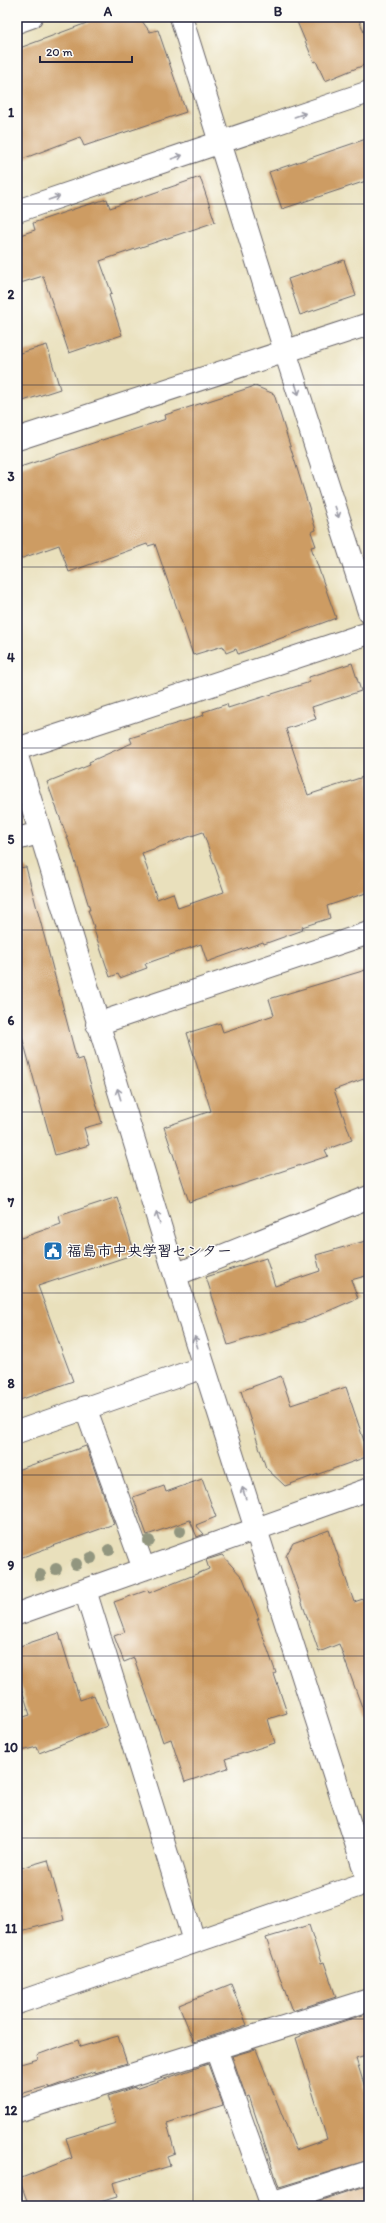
<svg xmlns="http://www.w3.org/2000/svg" width="386" height="2223" viewBox="0 0 386 2223" font-family="Itim,'Klee One',sans-serif">
  <style>
    .building { fill: #cd9c64; fill-rule: evenodd }
    .lines { fill: none; stroke-linecap: round; stroke-linejoin: round }
    .minor-casing { stroke: #686468; stroke-width: 24 }
    .minor { stroke: #fff; stroke-width: 22 }
    .tree { fill: #92967f }
    .oneway { stroke: #9c9ca7 }
    .grid { fill: none; stroke: #22223b; stroke-width: 1; stroke-opacity: 0.55 }
    .labels { text-anchor: middle; dominant-baseline: central; stroke-width: 3; stroke-linejoin: round; paint-order: stroke }
    .poi-label { font-size: 15px; font-weight: bold; fill: #22223b; stroke: #fdfcf7; text-anchor: start }
    .neatline { fill: none; stroke: #22223b; stroke-width: 1.5 }
    .grid-label { font-size: 13px; text-anchor: middle; font-weight: bold; fill: #22223b }
  </style>
  <rect width="100%" height="100%" fill="#fdfcf7"/>
  <filter id="ink" filterUnits="userSpaceOnUse"><feTurbulence type="fractalNoise" baseFrequency=".025" numOctaves="2"/><feDisplacementMap in="SourceGraphic" scale="8" xChannelSelector="R" yChannelSelector="G"/><feConvolveMatrix kernelMatrix="1 2 1 2 8 2 1 2 1" color-interpolation-filters="sRGB"/></filter>
  <filter id="wash" filterUnits="userSpaceOnUse"><feTurbulence type="fractalNoise" baseFrequency=".012" numOctaves="4" result="noise"/><feDisplacementMap in="SourceGraphic" scale="16" xChannelSelector="R" yChannelSelector="G"/><feGaussianBlur stdDeviation="0.9" result="paint"/><feColorMatrix in="noise" values="0 0 0 0 0 0 0 0 0 0 0 0 0 0 0 0 0 1.4 0 .05"/><feComposite in="paint" operator="in"/></filter>
  <g filter="url(#wash)">
    <rect width="100%" height="100%" fill="#e9e0bc"/>
    <g id="blocks">
      <path class="building" d="M 103,17 L 139,17 L 150,32 L 158,30 L 186,112 L 84,146 L 80,137 L 17,161 L 17,49 Z
        M 295,17 L 358,17 L 369,45 L 369,63 L 325,81 L 316,61 L 314,62 Z
        M 369,138 L 369,180 L 282,209 L 269,172 Z
        M 200,177 L 215,222 L 100,261 L 112,294 L 109,295 L 122,335 L 69,353 L 43,276 L 17,284 L 17,236 L 35,230 L 33,223 L 80,207 L 107,199 L 110,208 Z
        M 344,260 L 356,296 L 300,315 L 288,279 Z
        M 47,345 L 60,389 L 17,403 L 17,354 Z
        M 255,386 L 274,394 L 316,530 L 311,532 L 316,546 L 311,547 L 336,618 L 238,654 L 236,649 L 226,653 L 223,646 L 193,655 L 155,544 L 148,546 L 147,544 L 69,572 L 59,545 L 17,560 L 17,468 L 166,419 L 165,415 Z
        M 352,663 L 361,691 L 312,707 L 316,719 L 286,729 L 308,795 L 369,775 L 369,892 L 327,906 L 330,918 L 302,927 L 303,930 L 264,944 L 263,942 L 207,962 L 201,944 L 145,964 L 147,968 L 120,978 L 118,974 L 110,977 L 93,927 L 94,927 L 88,910 L 90,910 L 71,848 L 47,782 L 90,765 L 89,762 L 132,743 L 130,738 L 204,715 L 203,712 L 227,704 L 228,708 L 310,682 L 309,677 ZM 203,832 L 224,892 L 178,908 L 173,893 L 157,899 L 142,853 Z
        M 26,867 L 77,1060 L 83,1058 L 102,1123 L 84,1128 L 89,1145 L 55,1155 L 17,1019 L 17,868 Z
        M 369,969 L 369,1077 L 334,1090 L 352,1140 L 325,1150 L 328,1156 L 189,1202 L 164,1127 L 211,1111 L 187,1033 L 220,1023 L 223,1032 L 274,1015 L 269,999 Z
        M 117,1197 L 135,1254 L 38,1286 L 73,1381 L 17,1401 L 17,1236 L 20,1235 L 21,1238 L 61,1224 L 59,1216 Z
        M 369,1240 L 369,1275 L 351,1280 L 358,1298 L 308,1320 L 228,1345 L 206,1277 L 266,1258 L 275,1286 L 320,1271 L 316,1255 Z
        M 281,1376 L 291,1405 L 346,1387 L 369,1456 L 285,1486 L 266,1468 L 241,1391 Z
        M 86,1446 L 114,1524 L 17,1559 L 17,1470 Z
        M 202,1479 L 216,1517 L 196,1525 L 204,1534 L 197,1537 L 190,1520 L 147,1535 L 133,1497 L 164,1486 L 166,1492 Z
        M 329,1530 L 354,1602 L 369,1597 L 369,1718 L 366,1718 L 339,1644 L 319,1652 L 286,1556 L 293,1543 Z
        M 222,1555 L 243,1578 L 259,1619 L 257,1619 L 276,1673 L 274,1674 L 287,1713 L 268,1719 L 275,1743 L 225,1759 L 228,1768 L 185,1782 L 171,1739 L 163,1742 L 134,1658 L 124,1662 L 114,1636 L 125,1632 L 114,1602 L 148,1590 L 149,1593 L 209,1569 L 206,1560 Z
        M 59,1633 L 80,1700 L 94,1695 L 107,1726 L 39,1753 L 37,1747 L 17,1752 L 17,1719 L 30,1715 L 17,1674 L 17,1647 Z
        M 48,1860 L 64,1920 L 17,1932 L 17,1869 Z
        M 309,1925 L 321,1963 L 324,1962 L 336,1997 L 292,2011 L 266,1938 Z
        M 231,1984 L 247,2025 L 194,2042 L 179,2005 Z
        M 369,2013 L 369,2055 L 356,2059 L 369,2100 L 369,2160 L 279,2187 L 249,2096 L 246,2097 L 232,2056 L 256,2049 L 296,2150 L 327,2139 L 296,2038 L 301,2036 L 301,2035 Z
        M 118,2036 L 127,2063 L 95,2073 L 95,2071 L 49,2088 L 48,2086 L 17,2095 L 17,2065 L 38,2059 L 37,2055 L 78,2040 L 80,2047 Z
        M 208,2064 L 223,2105 L 167,2123 L 175,2153 L 167,2156 L 170,2166 L 113,2183 L 117,2197 L 86,2206 L 29,2206 L 19,2179 L 72,2158 L 66,2138 L 116,2123 L 108,2096 L 135,2087 L 135,2089 Z
        M 369,2185 L 369,2206 L 303,2206 Z"/>
    </g>
  </g>
  <g filter="url(#ink)">
    <use href="#blocks" fill-opacity="0" stroke="#686468" stroke-width="1"/>
    <g class="lines">
      <defs>
        <path id="minor" d="M 181,17 L 285,351 L 369,612
          M 17,22 L 31,17
          M 17,211 L 369,92
          M 17,439 L 369,324
          M 17,749 L 369,633
          M 17,756 L 175,1275 L 369,1884
          M 17,839 L 39,833
          M 97,1024 L 369,933
          M 175,1275 L 369,1197
          M 85,1407 L 144,1569
          M 17,1432 L 204,1367
          M 85,1590 L 194,1941
          M 17,1614 L 369,1489
          M 17,2003 L 369,1882
          M 216,2049 L 271,2203 L 369,2172
          M 17,2111 L 369,2000"/>
      </defs>
      <use href="#minor" class="minor-casing"/>
      <use href="#minor" class="minor"/>
    </g>
    <g class="tree">
      <circle cx="180" cy="1531" r="6"/>
      <circle cx="149" cy="1541" r="6"/>
      <circle cx="109" cy="1550" r="6"/>
      <circle cx="91" cy="1558" r="6"/>
      <circle cx="76" cy="1564" r="6"/>
      <circle cx="56" cy="1569" r="6"/>
      <circle cx="40" cy="1575" r="6"/>
    </g>
    <defs><path id="oneway-shaft" d="M-6 0H5M1.5-3L5.5 0L1.5 3" fill="none" stroke-width="1.6" stroke-linecap="round" stroke-linejoin="round"/></defs>
    <g class="oneway">
      <use href="#oneway-shaft" transform="translate(300 115) rotate(-19)"/>
      <use href="#oneway-shaft" transform="translate(177 157) rotate(-19)"/>
      <use href="#oneway-shaft" transform="translate(54 198) rotate(-19)"/>
      <use href="#oneway-shaft" transform="translate(297 389) rotate(72)"/>
      <use href="#oneway-shaft" transform="translate(337 512) rotate(72)"/>
      <use href="#oneway-shaft" transform="translate(119 1094) rotate(-107)"/>
      <use href="#oneway-shaft" transform="translate(158 1218) rotate(-107)"/>
      <use href="#oneway-shaft" transform="translate(196 1342) rotate(-107)"/>
      <use href="#oneway-shaft" transform="translate(244 1493) rotate(-108)"/>
    </g>
  </g>
  <path class="grid" d="M 193,17 L 193,2206M 17,204 L 369,204M 17,385 L 369,385M 17,567 L 369,567M 17,748 L 369,748M 17,930 L 369,930M 17,1112 L 369,1112M 17,1293 L 369,1293M 17,1475 L 369,1475M 17,1656 L 369,1656M 17,1838 L 369,1838M 17,2019 L 369,2019"/>
  <defs>
    <symbol id="civic-square" viewBox="-11 -11 22 22"><rect x="-9" y="-9" width="18" height="18" rx="4" fill="#1f6fb2" stroke="#fdfcf7"/><path d="M-.6-6.5H3V-4.5H.6V-3L4-1V1h2V6H-6V1h2V-1L-.6-3ZM-1.2 2.5V6h2.4V2.5Z" fill="#fff"/></symbol>
  </defs>
  <g fill-rule="evenodd">
    <use href="#civic-square" x="42" y="1240" width="22" height="22"/>
  </g>
  <g class="labels">
    <g class="poi-label">
      <text x="67" y="1251">福島市中央学習センター</text>
    </g>
  </g>
  <rect width="386" height="2223" fill="none" stroke="#fdfcf7" stroke-width="44"/>
  <path d="M40 56v6h92v-6" fill="none" stroke="#22223b" stroke-width="2"/>
  <text x="46" y="56" font-size="12" fill="#22223b" stroke="#fdfcf7" stroke-width="3" paint-order="stroke">20 m</text>
  <rect x="22" y="22" width="342" height="2179" class="neatline"/>
  <g class="grid-label">
    <text x="108" y="16">A</text>
    <text x="278" y="16">B</text>
    <text x="11" y="117">1</text>
    <text x="11" y="299">2</text>
    <text x="11" y="481">3</text>
    <text x="11" y="662">4</text>
    <text x="11" y="844">5</text>
    <text x="11" y="1025">6</text>
    <text x="11" y="1207">7</text>
    <text x="11" y="1388">8</text>
    <text x="11" y="1570">9</text>
    <text x="11" y="1752">10</text>
    <text x="11" y="1933">11</text>
    <text x="11" y="2115">12</text>
  </g>
</svg>
